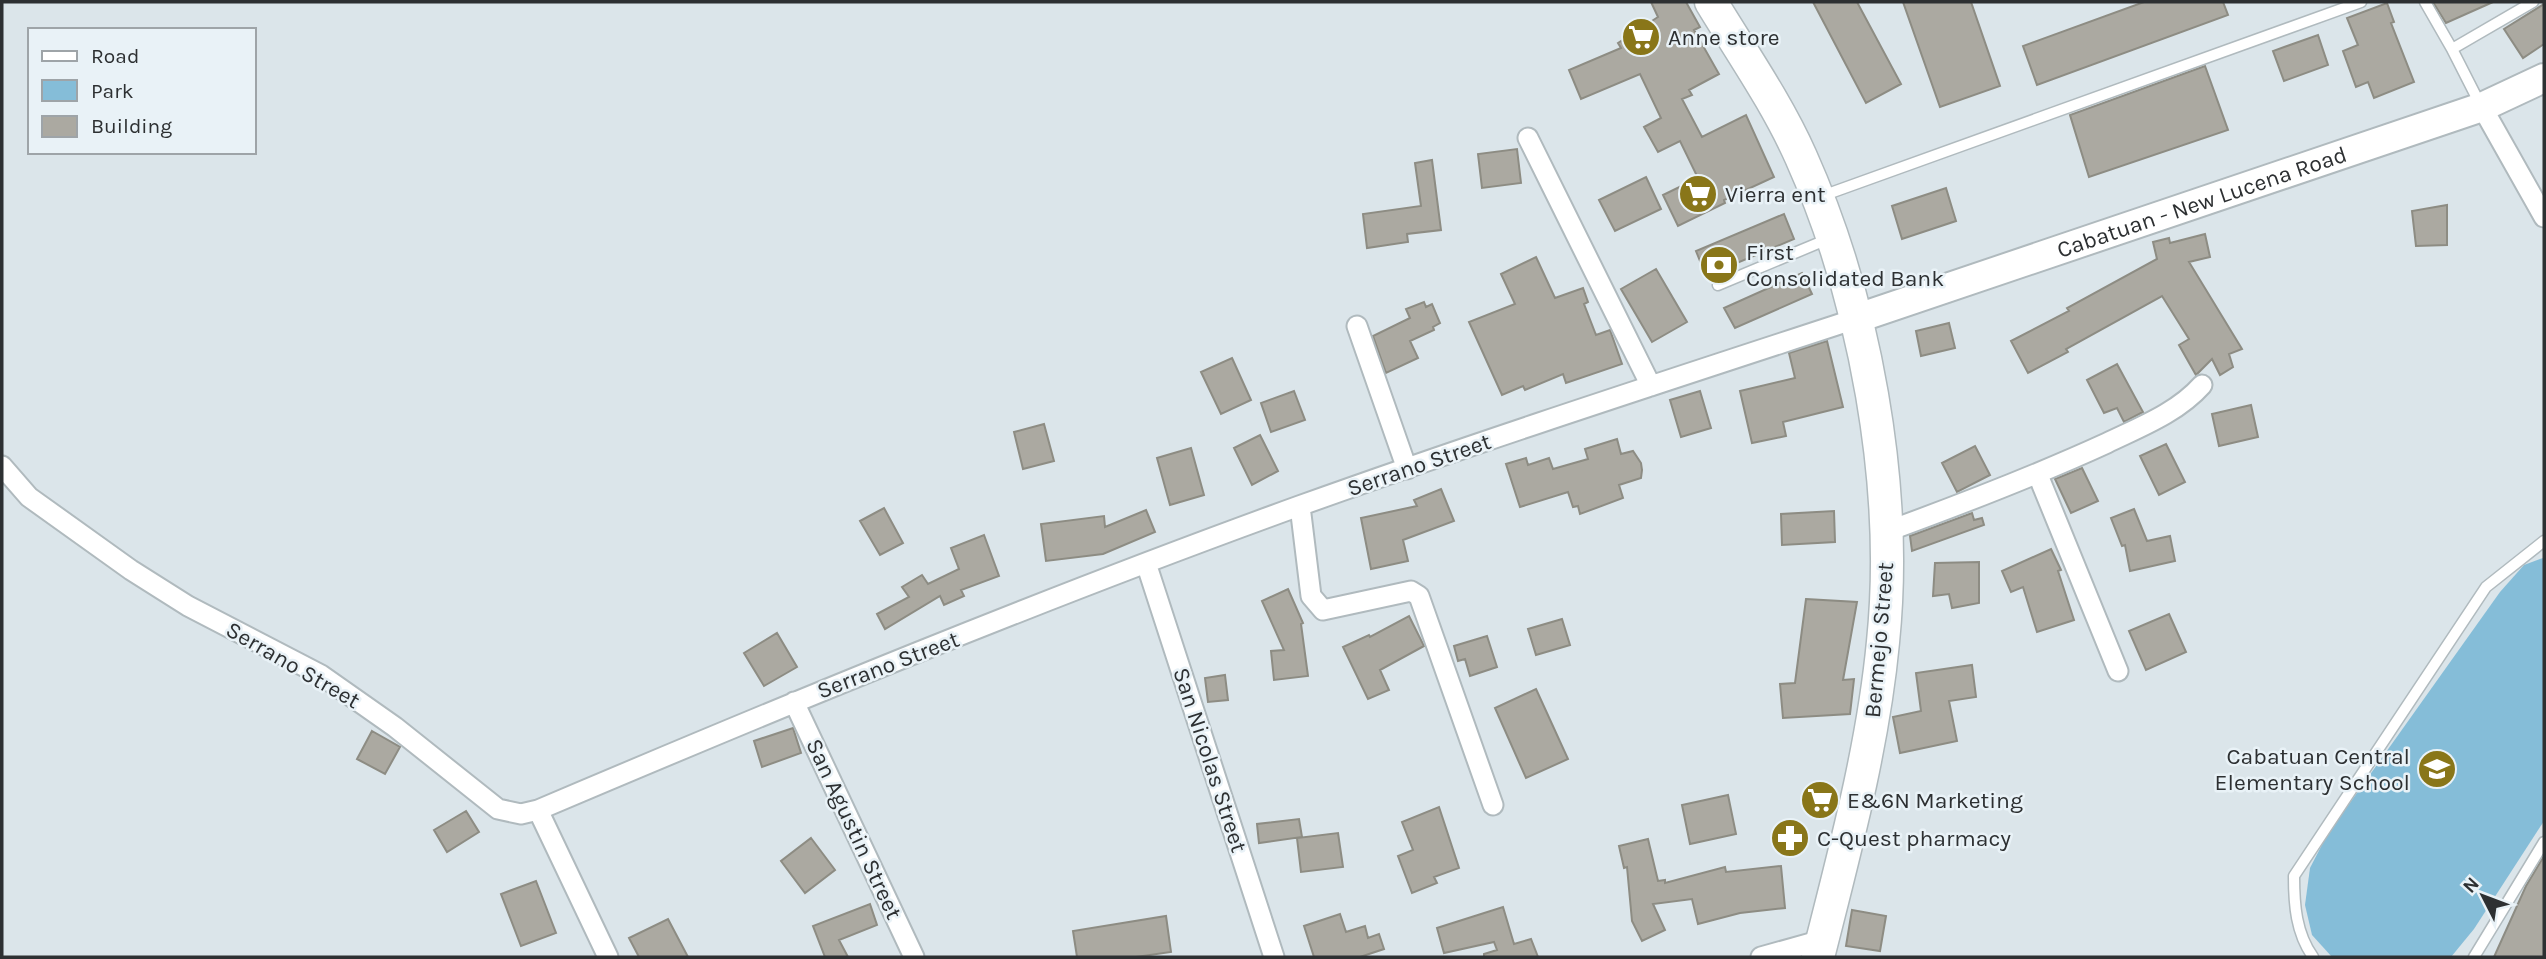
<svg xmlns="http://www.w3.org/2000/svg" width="2546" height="959" viewBox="0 0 2546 959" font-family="Karla,sans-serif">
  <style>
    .green { fill: #85bdd8 }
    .building { fill: #aba9a1; stroke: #8d8c83; stroke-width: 2 }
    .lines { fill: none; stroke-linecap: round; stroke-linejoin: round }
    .service-casing { stroke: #b0babe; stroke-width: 13 }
    .minor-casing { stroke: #b0babe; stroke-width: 23 }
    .secondary-casing { stroke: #b0babe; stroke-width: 32 }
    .primary-casing { stroke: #b0babe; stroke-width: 35 }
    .service { stroke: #fff; stroke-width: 10 }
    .minor { stroke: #fff; stroke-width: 19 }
    .secondary { stroke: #fff; stroke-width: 28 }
    .primary { stroke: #fff; stroke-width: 32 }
    .labels { text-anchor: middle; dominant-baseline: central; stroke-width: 5; stroke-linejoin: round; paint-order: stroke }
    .poi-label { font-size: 23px; fill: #2d3032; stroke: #e9f2f7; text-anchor: start }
    .street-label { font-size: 23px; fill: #2d3032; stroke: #e9f2f7 }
  </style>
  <rect width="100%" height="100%" fill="#dbe5ea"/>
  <path class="green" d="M 2543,558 L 2544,821 L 2474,929 L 2451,957 L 2332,957 L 2312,935 L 2305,905 L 2310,868 L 2327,835 L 2500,592 L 2524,565 Z"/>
  <path class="building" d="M 1651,2 L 1686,2 L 1700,27 L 1694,30 L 1719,74 L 1689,90 L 1692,95 L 1682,99 L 1702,137 L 1746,115 L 1774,177 L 1724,200 L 1725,203 L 1678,226 L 1663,195 L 1698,178 L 1680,141 L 1658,152 L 1644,127 L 1661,118 L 1640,74 L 1581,99 L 1569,70 L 1621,48 L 1618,43 L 1658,17 Z
    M 1813,2 L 1857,2 L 1901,84 L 1866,103 Z
    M 1903,2 L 1971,2 L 2000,86 L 1940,107 Z
    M 2144,2 L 2223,2 L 2228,15 L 2037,85 L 2023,46 Z
    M 2433,2 L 2493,2 L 2446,23 Z
    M 2387,3 L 2394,22 L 2391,23 L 2414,82 L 2374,98 L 2368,82 L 2356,87 L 2343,51 L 2358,45 L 2347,18 Z
    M 2544,4 L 2544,44 L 2523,58 L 2504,29 Z
    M 2318,35 L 2328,65 L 2284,81 L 2273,51 Z
    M 2205,66 L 2228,130 L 2089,177 L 2070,115 Z
    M 1517,149 L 1521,183 L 1482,188 L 1478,154 Z
    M 1432,160 L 1441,230 L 1407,234 L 1408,242 L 1367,248 L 1363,214 L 1421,206 L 1415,163 Z
    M 1646,177 L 1661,209 L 1615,231 L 1599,200 Z
    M 1946,188 L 1956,221 L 1902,239 L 1892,206 Z
    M 2447,205 L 2447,245 L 2416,246 L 2412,211 Z
    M 1784,214 L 1794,239 L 1706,276 L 1696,251 Z
    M 2205,234 L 2210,257 L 2189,262 L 2242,349 L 2229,354 L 2233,367 L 2220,375 L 2212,359 L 2196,375 L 2179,345 L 2189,339 L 2162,296 L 2066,349 L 2068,352 L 2028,373 L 2011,341 L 2069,311 L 2067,308 L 2157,259 L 2153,242 L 2169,238 L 2170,243 Z
    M 1536,257 L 1555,298 L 1583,288 L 1588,302 L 1584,304 L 1596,335 L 1610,330 L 1622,364 L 1566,383 L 1563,374 L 1525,390 L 1523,386 L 1502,395 L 1469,322 L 1515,304 L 1501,274 Z
    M 1656,269 L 1687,322 L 1652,342 L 1621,289 Z
    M 1802,273 L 1812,294 L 1735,328 L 1724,308 Z
    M 1424,302 L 1426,307 L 1432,304 L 1440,323 L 1433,327 L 1434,330 L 1410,341 L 1418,358 L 1386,373 L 1373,336 L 1410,318 L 1406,309 Z
    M 1949,323 L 1955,348 L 1921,356 L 1916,331 Z
    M 1827,341 L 1843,407 L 1783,422 L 1786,436 L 1752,443 L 1740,391 L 1795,378 L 1789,353 Z
    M 1232,358 L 1251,400 L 1221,414 L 1201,372 Z
    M 2117,364 L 2143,412 L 2124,422 L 2117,408 L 2104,413 L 2087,380 Z
    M 1294,391 L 1305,420 L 1271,432 L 1261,403 Z
    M 1700,391 L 1711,428 L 1681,437 L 1670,400 Z
    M 2251,405 L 2258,437 L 2219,446 L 2212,414 Z
    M 1044,424 L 1054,461 L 1023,469 L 1014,432 Z
    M 1260,435 L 1278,471 L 1252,485 L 1234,448 Z
    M 1617,439 L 1621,454 L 1633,451 L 1641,463 L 1642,470 L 1641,478 L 1619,485 L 1623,498 L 1580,514 L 1578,506 L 1573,507 L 1568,492 L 1520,507 L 1506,464 L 1526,458 L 1528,465 L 1549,458 L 1553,469 L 1588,459 L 1585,449 Z
    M 2166,444 L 2185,482 L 2159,495 L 2140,456 Z
    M 1975,446 L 1990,475 L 1957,492 L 1942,463 Z
    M 1191,448 L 1204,495 L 1170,505 L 1157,458 Z
    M 2082,468 L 2098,501 L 2071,513 L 2055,479 Z
    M 1441,489 L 1454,521 L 1403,540 L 1408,561 L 1371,569 L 1361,518 L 1417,506 L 1414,500 Z
    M 884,508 L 903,543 L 880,555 L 860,521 Z
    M 2134,509 L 2147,541 L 2170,536 L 2175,561 L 2130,571 L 2125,545 L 2122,546 L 2111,518 Z
    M 1146,510 L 1155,532 L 1103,554 L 1046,561 L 1041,524 L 1104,516 L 1105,527 Z
    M 1834,511 L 1835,542 L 1782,545 L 1781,514 Z
    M 1972,513 L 1974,520 L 1982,518 L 1984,525 L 1912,551 L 1910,536 Z
    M 984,535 L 999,576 L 961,590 L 964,596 L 944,605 L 940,596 L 885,629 L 877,614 L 909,597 L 902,587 L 922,575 L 928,584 L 959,569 L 951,548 Z
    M 2051,549 L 2061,570 L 2058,571 L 2074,620 L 2037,632 L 2023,587 L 2011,592 L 2002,571 Z
    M 1979,562 L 1979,603 L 1952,608 L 1949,594 L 1933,596 L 1935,563 Z
    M 1288,589 L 1303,623 L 1301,624 L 1308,676 L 1274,680 L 1271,651 L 1284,650 L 1262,601 Z
    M 1806,599 L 1857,602 L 1843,680 L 1854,679 L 1850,714 L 1783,718 L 1780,684 L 1795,683 Z
    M 2169,614 L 2186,652 L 2146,670 L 2129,631 Z
    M 1409,616 L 1424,646 L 1380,670 L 1389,690 L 1368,699 L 1343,647 L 1369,635 L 1370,637 Z
    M 1562,619 L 1570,645 L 1536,655 L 1528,629 Z
    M 777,633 L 797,667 L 764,686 L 744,653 Z
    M 1487,636 L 1497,667 L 1470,676 L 1465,659 L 1458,661 L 1454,646 Z
    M 1972,665 L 1976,697 L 1949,701 L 1957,741 L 1900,753 L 1893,717 L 1921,711 L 1916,673 Z
    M 1225,675 L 1228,700 L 1208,702 L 1205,678 Z
    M 1536,689 L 1568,759 L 1526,778 L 1495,708 Z
    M 793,728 L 801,753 L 762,767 L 754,741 Z
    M 372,731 L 400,747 L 385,774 L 357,759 Z
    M 1728,795 L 1736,834 L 1690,844 L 1682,805 Z
    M 1439,807 L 1459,868 L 1434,877 L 1437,883 L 1412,893 L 1398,856 L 1413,850 L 1402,822 Z
    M 466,811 L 479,832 L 447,852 L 434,830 Z
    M 1299,819 L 1302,837 L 1259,843 L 1257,824 Z
    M 1338,833 L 1343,867 L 1301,872 L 1297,838 Z
    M 811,838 L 835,870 L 805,893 L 781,861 Z
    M 1648,839 L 1658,881 L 1665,880 L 1665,883 L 1725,867 L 1726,872 L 1781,866 L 1785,908 L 1740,913 L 1698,924 L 1692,899 L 1653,904 L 1665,930 L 1642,941 L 1632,921 L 1627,867 L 1624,868 L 1619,846 Z
    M 2544,856 L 2544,957 L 2494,957 L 2526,886 Z
    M 536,881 L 556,933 L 521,946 L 501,894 Z
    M 870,904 L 877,925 L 839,940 L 848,957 L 825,957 L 813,926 Z
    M 1503,907 L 1514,944 L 1531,939 L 1538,957 L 1484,957 L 1484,954 L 1497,950 L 1494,942 L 1444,953 L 1437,928 Z
    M 1852,910 L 1886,916 L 1880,951 L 1846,946 Z
    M 1340,914 L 1346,932 L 1365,926 L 1368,938 L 1379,934 L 1384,949 L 1360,957 L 1314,957 L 1304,926 Z
    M 1166,916 L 1171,952 L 1136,957 L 1077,957 L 1073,931 Z
    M 668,919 L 688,957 L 639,957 L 629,938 Z"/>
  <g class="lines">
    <defs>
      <path id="service" d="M 2425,2 L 2452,49
        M 2481,106 L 2452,49 L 2533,2
        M 1822,196 L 2361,2
        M 1718,285 L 1828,239
        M 2313,957 C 2296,933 2294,905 2294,876 L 2486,587 L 2544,541
        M 2474,957 L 2544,842"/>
      <path id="minor" d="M 2482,107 L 2544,217
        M 1528,138 L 1651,386
        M 1357,326 L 1407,469
        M 2,466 L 29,497 L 131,570 L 188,606 L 321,675 L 395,727 L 498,809 L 521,814 L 538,810 C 790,703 1042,599 1299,506 C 1483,440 1669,380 1855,319
        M 2038,475 L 2118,671
        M 1300,506 L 1311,596 L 1323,610 L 1411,591 L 1419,596 L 1493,805
        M 1888,531 C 1962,504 2035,476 2107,443 C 2140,427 2177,413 2202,385
        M 1146,563 L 1274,957
        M 794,702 L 914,957
        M 538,810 L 608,957
        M 1761,957 L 1822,940"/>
      <g id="secondary">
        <path id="s1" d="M 1855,319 L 2482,107 L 2544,78"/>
      </g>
      <path id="primary" d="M 1711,2 C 1742,53 1777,103 1801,157 C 1865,300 1899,486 1883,642 C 1873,748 1844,854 1818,957"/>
    </defs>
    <use href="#service" class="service-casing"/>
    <use href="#minor" class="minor-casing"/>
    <use href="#secondary" class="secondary-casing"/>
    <use href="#primary" class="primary-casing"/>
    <use href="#service" class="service"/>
    <use href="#minor" class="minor"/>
    <use href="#secondary" class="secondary"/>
    <use href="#primary" class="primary"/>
  </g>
  <defs>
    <symbol id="supermarket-disc" viewBox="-11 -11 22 22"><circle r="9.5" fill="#897619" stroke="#e9f2f7"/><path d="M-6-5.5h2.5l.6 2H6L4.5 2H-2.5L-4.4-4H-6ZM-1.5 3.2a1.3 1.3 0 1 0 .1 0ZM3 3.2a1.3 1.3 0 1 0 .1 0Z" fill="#fff"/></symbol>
    <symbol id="bank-disc" viewBox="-11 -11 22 22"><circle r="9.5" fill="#897619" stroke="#e9f2f7"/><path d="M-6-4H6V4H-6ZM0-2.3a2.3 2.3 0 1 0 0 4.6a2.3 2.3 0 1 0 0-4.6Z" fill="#fff"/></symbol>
    <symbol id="school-disc" viewBox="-11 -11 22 22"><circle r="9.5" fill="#897619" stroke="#e9f2f7"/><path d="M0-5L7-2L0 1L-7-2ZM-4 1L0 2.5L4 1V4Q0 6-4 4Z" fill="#fff"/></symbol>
    <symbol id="pharmacy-disc" viewBox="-11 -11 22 22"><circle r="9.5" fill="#897619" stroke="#e9f2f7"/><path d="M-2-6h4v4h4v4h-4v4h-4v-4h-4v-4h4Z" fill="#fff"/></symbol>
  </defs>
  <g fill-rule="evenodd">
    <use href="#supermarket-disc" x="1619" y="15" width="44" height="44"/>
    <use href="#supermarket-disc" x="1676" y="172" width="44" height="44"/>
    <use href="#bank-disc" x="1697" y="243" width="44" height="44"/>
    <use href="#school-disc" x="2415" y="747" width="44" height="44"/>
    <use href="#supermarket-disc" x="1798" y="778" width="44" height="44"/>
    <use href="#pharmacy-disc" x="1768" y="816" width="44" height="44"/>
  </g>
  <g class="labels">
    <g class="poi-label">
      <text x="1668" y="37">Anne store</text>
      <text x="1725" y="194">Vierra ent</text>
      <text x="1746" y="252">First<tspan x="1746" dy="26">Consolidated Bank</tspan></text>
      <text x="2410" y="756" text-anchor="end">Cabatuan Central<tspan x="2410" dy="26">Elementary School</tspan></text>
      <text x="1847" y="800">E&amp;6N Marketing</text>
      <text x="1817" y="838">C-Quest pharmacy</text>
    </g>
    <g class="street-label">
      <text stroke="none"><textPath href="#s1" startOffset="366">Cabatuan - New Lucena Road</textPath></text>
      <text transform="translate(1419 465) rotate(-19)">Serrano Street</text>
      <text transform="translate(1879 640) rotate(-85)">Bermejo Street</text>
      <text transform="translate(293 665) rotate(30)">Serrano Street</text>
      <text transform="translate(888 665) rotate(-21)">Serrano Street</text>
      <text transform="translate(1210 760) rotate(72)">San Nicolas Street</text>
      <text transform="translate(854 829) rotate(65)">San Agustin Street</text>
    </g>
  </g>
  <rect width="2546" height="959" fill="none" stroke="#2d3032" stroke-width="7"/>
  <rect x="28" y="28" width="228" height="126" fill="#e9f2f7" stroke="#9ea4a8" stroke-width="2"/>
  <rect x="42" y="51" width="35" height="10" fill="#ffffff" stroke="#9ea4a8" stroke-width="2"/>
  <text x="91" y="63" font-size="21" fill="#2d3032">Road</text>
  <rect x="42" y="80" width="35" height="21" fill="#85bdd8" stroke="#9ea4a8" stroke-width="2"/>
  <text x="91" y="98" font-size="21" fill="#2d3032">Park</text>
  <rect x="42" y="116" width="35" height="21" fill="#aba9a1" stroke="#9ea4a8" stroke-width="2"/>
  <text x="91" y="133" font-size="21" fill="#2d3032">Building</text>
  <g transform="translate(2483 896) rotate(312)" stroke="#e9f2f7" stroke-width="5" paint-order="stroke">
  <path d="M0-5L12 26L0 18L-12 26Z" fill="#2d3032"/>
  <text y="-10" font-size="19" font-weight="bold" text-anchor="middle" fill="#2d3032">N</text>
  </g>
</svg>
